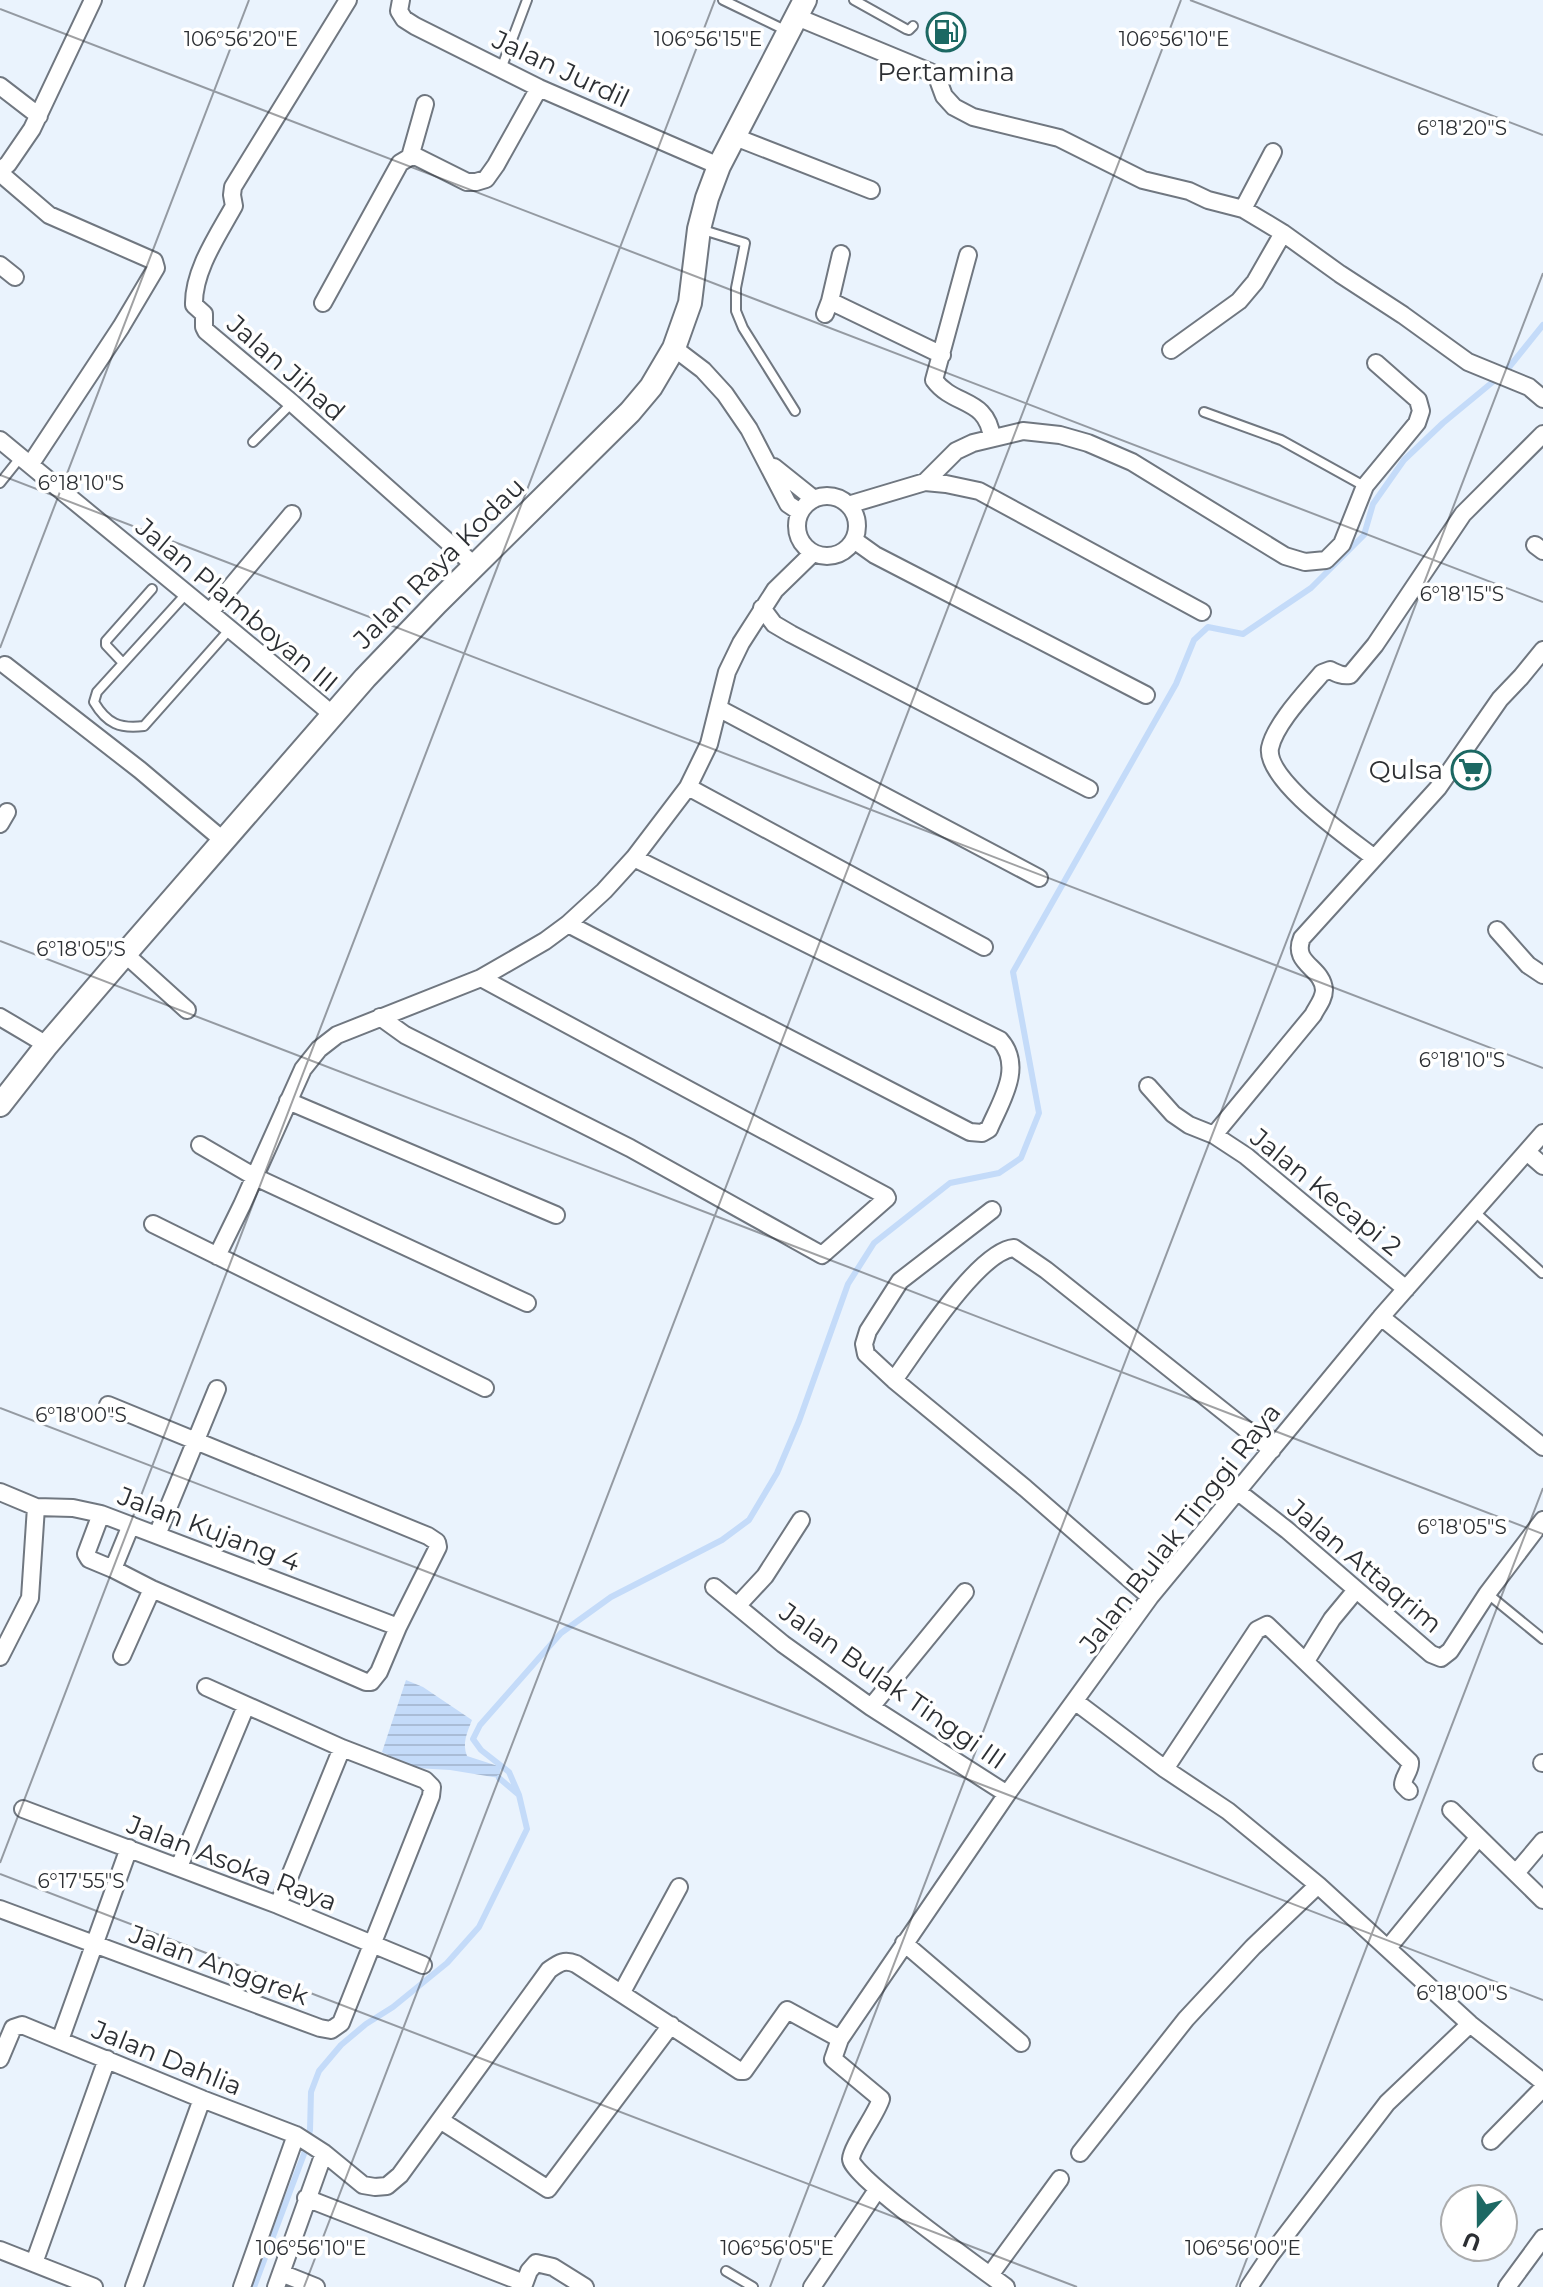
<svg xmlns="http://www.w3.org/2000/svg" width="1543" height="2287" viewBox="0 0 1543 2287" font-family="Montserrat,sans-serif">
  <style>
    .water { fill: url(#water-rules) }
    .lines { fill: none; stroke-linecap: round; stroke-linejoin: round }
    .stream { stroke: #c4dbf9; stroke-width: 6 }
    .lane-casing { stroke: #707780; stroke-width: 12 }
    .street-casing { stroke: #707780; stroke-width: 20 }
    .secondary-casing { stroke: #707780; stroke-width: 26 }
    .lane { stroke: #fff; stroke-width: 8 }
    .street { stroke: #fff; stroke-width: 16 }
    .secondary { stroke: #fff; stroke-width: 22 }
    .ticks { fill: none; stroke: #2c2f33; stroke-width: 2; stroke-opacity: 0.45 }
    .labels { text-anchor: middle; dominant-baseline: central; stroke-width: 7; stroke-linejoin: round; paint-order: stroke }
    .street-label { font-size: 26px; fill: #2c2f33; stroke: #fff }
    .poi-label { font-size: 26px; fill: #2c2f33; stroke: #fff }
    .ticks-label { font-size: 20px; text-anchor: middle; fill: #2c2f33; stroke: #fff; stroke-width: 7; stroke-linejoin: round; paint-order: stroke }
  </style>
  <defs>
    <pattern id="water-rules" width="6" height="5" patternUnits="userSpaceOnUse" patternTransform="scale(2)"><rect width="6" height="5" fill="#c4dbf9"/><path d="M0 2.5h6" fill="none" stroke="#a9bcd6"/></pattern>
  </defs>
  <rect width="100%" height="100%" fill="#eaf3fd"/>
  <path class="water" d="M 406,1680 L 423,1687 L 472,1720 C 467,1733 462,1743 467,1756 L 501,1767 L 499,1778 L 450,1770 L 415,1768 L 382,1752 Z"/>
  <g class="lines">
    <path class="stream" d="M 519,1795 L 509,1772 L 481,1750 L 473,1739 L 480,1725 L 561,1633 L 611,1597 L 722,1540 L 749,1520 L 777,1473 L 799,1421 L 848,1284 L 874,1243 L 950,1183 L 999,1173 L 1021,1158 L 1039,1113 L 1013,972 L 1176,684 L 1194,640 L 1208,627 L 1243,634 L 1311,588 L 1364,535 L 1373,504 L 1404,460 L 1443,423 L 1506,371 L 1543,325
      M 254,2287 L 304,2154 L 310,2130 L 311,2092 L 319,2071 L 341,2045 L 366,2024 L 393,2007 L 447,1963 L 479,1927 L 527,1829 L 519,1795 L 499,1778"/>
    <defs>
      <path id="lane" d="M 723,0 L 789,32
        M 854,0 L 906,29 L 909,30 L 913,26
        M 501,69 L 527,0
        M 700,229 L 745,243 L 736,288 L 736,311 L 743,328 L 795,411
        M 1204,412 L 1281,440 L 1364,486
        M 253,442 L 292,403
        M 0,483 L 20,458
        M 186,594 L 97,692 L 94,702 C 107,724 120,729 144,726 L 230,629
        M 122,662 L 106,645 L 106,641 L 152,589
        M 1475,1212 L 1542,1273
        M 1488,1594 L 1543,1639
        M 726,2271 L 753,2287"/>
      <path id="street" d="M 348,0 L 233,187 L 232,195 L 234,206 C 218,235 193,271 194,305 L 204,314 L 204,327 L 206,331 L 292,403 L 474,565
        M 401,0 L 399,11 L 404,19 L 415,26 L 539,88 L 719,166
        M 797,17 L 930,72 L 937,77 L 944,96 L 954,107 L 973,117 L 1059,138 L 1143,180 L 1189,191 L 1208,200 L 1243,209 L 1283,233 L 1340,274 L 1403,315 L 1468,362 L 1529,387 L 1543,399
        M 0,86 L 39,116
        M 735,137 L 871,190
        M 410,157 L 425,104
        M 0,171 L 8,164 L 32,129 L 93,0
        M 0,173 L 49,215 L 154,261 L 156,268 L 121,327 L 30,465
        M 1243,209 L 1273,152
        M 968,255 L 934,380 C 954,407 987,397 992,438
        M 0,265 L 15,277
        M 830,301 L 942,355
        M 323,303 L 400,163 L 410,157 L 417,157 L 467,182 L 476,182 L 486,179 L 496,165 L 539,88
        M 825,314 L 830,301 L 841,254
        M 674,348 L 703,370 L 725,394 L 749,429 L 788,504 L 800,512
        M 1171,350 L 1239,301 L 1255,282 L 1283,233
        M 0,440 C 111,532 223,622 333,715
        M 774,467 L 814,499
        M 925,482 L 956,451 L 973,443 L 1023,431 L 1060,435 L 1088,443 L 1132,462 L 1285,556 L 1305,562 L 1326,560 L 1342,544 L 1365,486 L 1417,423 L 1421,411 L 1418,400 L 1376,363
        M797 526a30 30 0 1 1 60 0a30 30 0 1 1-60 0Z
        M 848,505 L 925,482 L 946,484 L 979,491 L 1202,612
        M 854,540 L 875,555 L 1146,695
        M 1535,545 L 1543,551
        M 762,608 L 774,624 L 791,634 L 1089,789
        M 210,612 L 292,514
        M 5,665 L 140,770 L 224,841
        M 718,708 L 1039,878
        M 688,787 L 984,947
        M 0,824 L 7,812
        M 1373,857 C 1349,838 1265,780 1270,748 C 1275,724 1306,692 1322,673 L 1330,670 C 1338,674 1342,676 1350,675 L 1375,645 L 1463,514 L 1543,434
        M 568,924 L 970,1132 L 982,1133 L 989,1129 C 1001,1101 1024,1067 1000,1040 L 634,858
        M 1497,930 L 1528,965 L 1543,975
        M 125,954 L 187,1010
        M 0,1017 L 47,1045
        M 380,1017 L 405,1035 L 630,1148 L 822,1255 L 887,1198 L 886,1196 L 481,978
        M 1148,1086 L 1173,1114 L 1189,1125 L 1214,1135 L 1246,1156 L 1406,1289
        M 288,1101 L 556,1215
        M 1214,1135 L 1313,1015 C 1317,1007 1324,999 1324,990 C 1323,967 1291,964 1302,938 L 1438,788 L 1500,699 L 1521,677 L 1543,650
        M 200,1145 L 255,1177 L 527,1303
        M 1527,1152 L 1543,1166
        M 992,1210 L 900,1281 L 868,1331 L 864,1344 L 866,1354 L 894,1380 L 1025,1488 L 1150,1597
        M 153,1224 L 485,1388
        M 217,1256 L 242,1205 L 303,1069 L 319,1049 L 337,1035 L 481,978 L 545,941 L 568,924 L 604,891 L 634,858 L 688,787 L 709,744 L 727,672 L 741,643 L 775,590 L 813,553
        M 1381,1317 L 1543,1447
        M 894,1380 C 916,1350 978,1251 1014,1248 L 1046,1270 L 1272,1450
        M 108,1405 L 428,1536 L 437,1542 L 438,1547 L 398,1627 L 379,1672 L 371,1682 L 366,1682 L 152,1589 L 113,1569 L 131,1525
        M 1237,1491 L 1287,1530 L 1431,1654 L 1441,1658 L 1450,1651 L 1487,1594 L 1543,1520
        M 0,1492 L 36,1507 L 73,1508 L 101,1514 L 398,1627
        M 101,1514 L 86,1554 L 89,1559 L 113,1569
        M 157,1535 L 217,1389
        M 714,1587 L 783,1644 L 871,1707 L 1007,1794
        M 738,1605 L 765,1576 L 801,1520
        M 122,1656 L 152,1589
        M 0,1657 L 30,1598 L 36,1507
        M 1306,1661 L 1332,1619 L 1356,1590
        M 1076,1702 L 1165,1769 L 1228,1811 L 1318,1885 L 1470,2024 L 1543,2082
        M 871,1707 L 965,1592
        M 1542,1763 L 1543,1763
        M 1165,1769 L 1257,1630 L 1267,1625 L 1410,1762 C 1411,1771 1403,1776 1403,1785 L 1409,1791
        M 23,1809 L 278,1905 L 423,1965
        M 1451,1810 L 1543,1900
        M 179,1867 L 246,1706
        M 1516,1873 L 1543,1841
        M 278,1905 L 342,1748
        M 0,1909 L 320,2028 L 331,2030 L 341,2023 L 431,1796 L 432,1787 L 425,1780 L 342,1748 L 206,1687
        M 904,1943 L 1021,2043
        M 1388,1948 L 1478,1838
        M 622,1992 L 679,1887
        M 60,2040 L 129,1848
        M 0,2059 L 13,2028 L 22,2025 L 202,2099 L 296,2135 L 324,2153 L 363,2185 L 375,2187 L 387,2186 L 400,2175 L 549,1970 C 559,1963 564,1959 576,1964 L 740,2071 L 744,2071 L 787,2010 L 840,2039
        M 440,2120 L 548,2189 L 671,2025
        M 1491,2141 L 1543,2088
        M 1080,2153 L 1186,2019 L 1253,1947 L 1318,1885
        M 306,2198 L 524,2283
        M 0,2250 L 94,2287
        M 34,2263 L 107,2059
        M 281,2273 L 316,2287
        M 990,2275 L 1060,2179
        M 134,2287 L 202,2099
        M 242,2287 L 296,2135
        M 276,2287 L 324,2153
        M 523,2287 L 529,2271 L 536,2263 L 553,2267 L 585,2287
        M 812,2287 L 877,2190
        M 1006,2287 C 985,2271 850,2176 851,2159 C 852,2146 876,2115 881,2099 L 833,2059 L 840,2039 L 1007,1794 L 1150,1597 L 1381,1317 L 1543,1133
        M 1249,2287 L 1269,2257 L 1387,2103 L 1470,2024
        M 1507,2287 L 1543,2238"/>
      <path id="secondary" d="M 0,1105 L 47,1045 L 125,954 L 365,678 L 437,603 L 630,412 L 651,387 L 674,348 L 690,303 L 699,229 L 707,198 L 719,166 L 805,0"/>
    </defs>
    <use href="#lane" class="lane-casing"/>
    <use href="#street" class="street-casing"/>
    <use href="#secondary" class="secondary-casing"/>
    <use href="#lane" class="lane"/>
    <use href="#street" class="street"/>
    <use href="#secondary" class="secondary"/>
  </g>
  <path class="ticks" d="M 1190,0 L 1543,135M 0,9 L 1543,602M 0,475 L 1543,1068M 0,648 L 249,0M 0,941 L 1543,1534M 0,1408 L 1543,2000M 0,1863 L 715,0M 0,1874 L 1077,2287M 304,2287 L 1181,0M 770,2287 L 1543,273M 1236,2287 L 1543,1488"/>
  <defs>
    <symbol id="fuel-ring" viewBox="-11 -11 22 22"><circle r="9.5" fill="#fff" stroke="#1c6863" stroke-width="1.5"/><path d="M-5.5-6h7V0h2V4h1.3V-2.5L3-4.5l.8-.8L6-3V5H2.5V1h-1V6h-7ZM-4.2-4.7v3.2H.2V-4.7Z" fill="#1c6863"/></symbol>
    <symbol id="supermarket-ring" viewBox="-11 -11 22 22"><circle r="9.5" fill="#fff" stroke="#1c6863" stroke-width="1.5"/><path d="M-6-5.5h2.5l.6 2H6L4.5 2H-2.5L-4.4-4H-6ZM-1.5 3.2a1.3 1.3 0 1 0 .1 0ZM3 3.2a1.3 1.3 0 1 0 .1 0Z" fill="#1c6863"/></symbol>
  </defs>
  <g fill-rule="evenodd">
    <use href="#fuel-ring" x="924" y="10" width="44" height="44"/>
    <use href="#supermarket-ring" x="1449" y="748" width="44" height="44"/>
  </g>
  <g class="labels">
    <g class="street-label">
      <text transform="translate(561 69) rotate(25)">Jalan Jurdil</text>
      <text transform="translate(286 368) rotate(41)">Jalan Jihad</text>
      <text transform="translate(439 563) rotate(-45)">Jalan Raya Kodau</text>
      <text transform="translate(237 605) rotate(40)">Jalan Plamboyan III</text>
      <text transform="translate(1326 1192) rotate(39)">Jalan Kecapi 2</text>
      <text transform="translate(1180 1528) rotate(-52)">Jalan Bulak Tinggi Raya</text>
      <text transform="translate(209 1529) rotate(21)">Jalan Kujang 4</text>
      <text transform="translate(1365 1566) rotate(40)">Jalan Attaqrim</text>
      <text transform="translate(893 1686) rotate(35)">Jalan Bulak Tinggi III</text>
      <text transform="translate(232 1863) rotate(21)">Jalan Asoka Raya</text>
      <text transform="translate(219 1965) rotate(20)">Jalan Anggrek</text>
      <text transform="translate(167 2058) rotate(22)">Jalan Dahlia</text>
    </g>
    <g class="poi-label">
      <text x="946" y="72">Pertamina</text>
      <text x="1443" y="770" text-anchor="end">Qulsa</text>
    </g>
  </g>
  <g class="ticks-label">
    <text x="1174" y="46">106°56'10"E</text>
    <text x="241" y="46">106°56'20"E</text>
    <text x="708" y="46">106°56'15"E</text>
    <text x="1462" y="135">6°18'20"S</text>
    <text x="81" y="490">6°18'10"S</text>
    <text x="1462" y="601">6°18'15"S</text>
    <text x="81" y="956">6°18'05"S</text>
    <text x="1462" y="1067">6°18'10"S</text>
    <text x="81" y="1422">6°18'00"S</text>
    <text x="1462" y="1534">6°18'05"S</text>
    <text x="81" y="1888">6°17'55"S</text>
    <text x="1462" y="2000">6°18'00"S</text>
    <text x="311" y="2255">106°56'10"E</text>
    <text x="777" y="2255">106°56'05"E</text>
    <text x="1243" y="2255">106°56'00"E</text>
  </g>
  <g transform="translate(1479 2223) rotate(201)"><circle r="38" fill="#ffffff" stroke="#abacad" stroke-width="2"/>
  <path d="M0-6L14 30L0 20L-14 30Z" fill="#1c6863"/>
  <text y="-12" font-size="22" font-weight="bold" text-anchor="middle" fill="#2c2f33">U</text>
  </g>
</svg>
